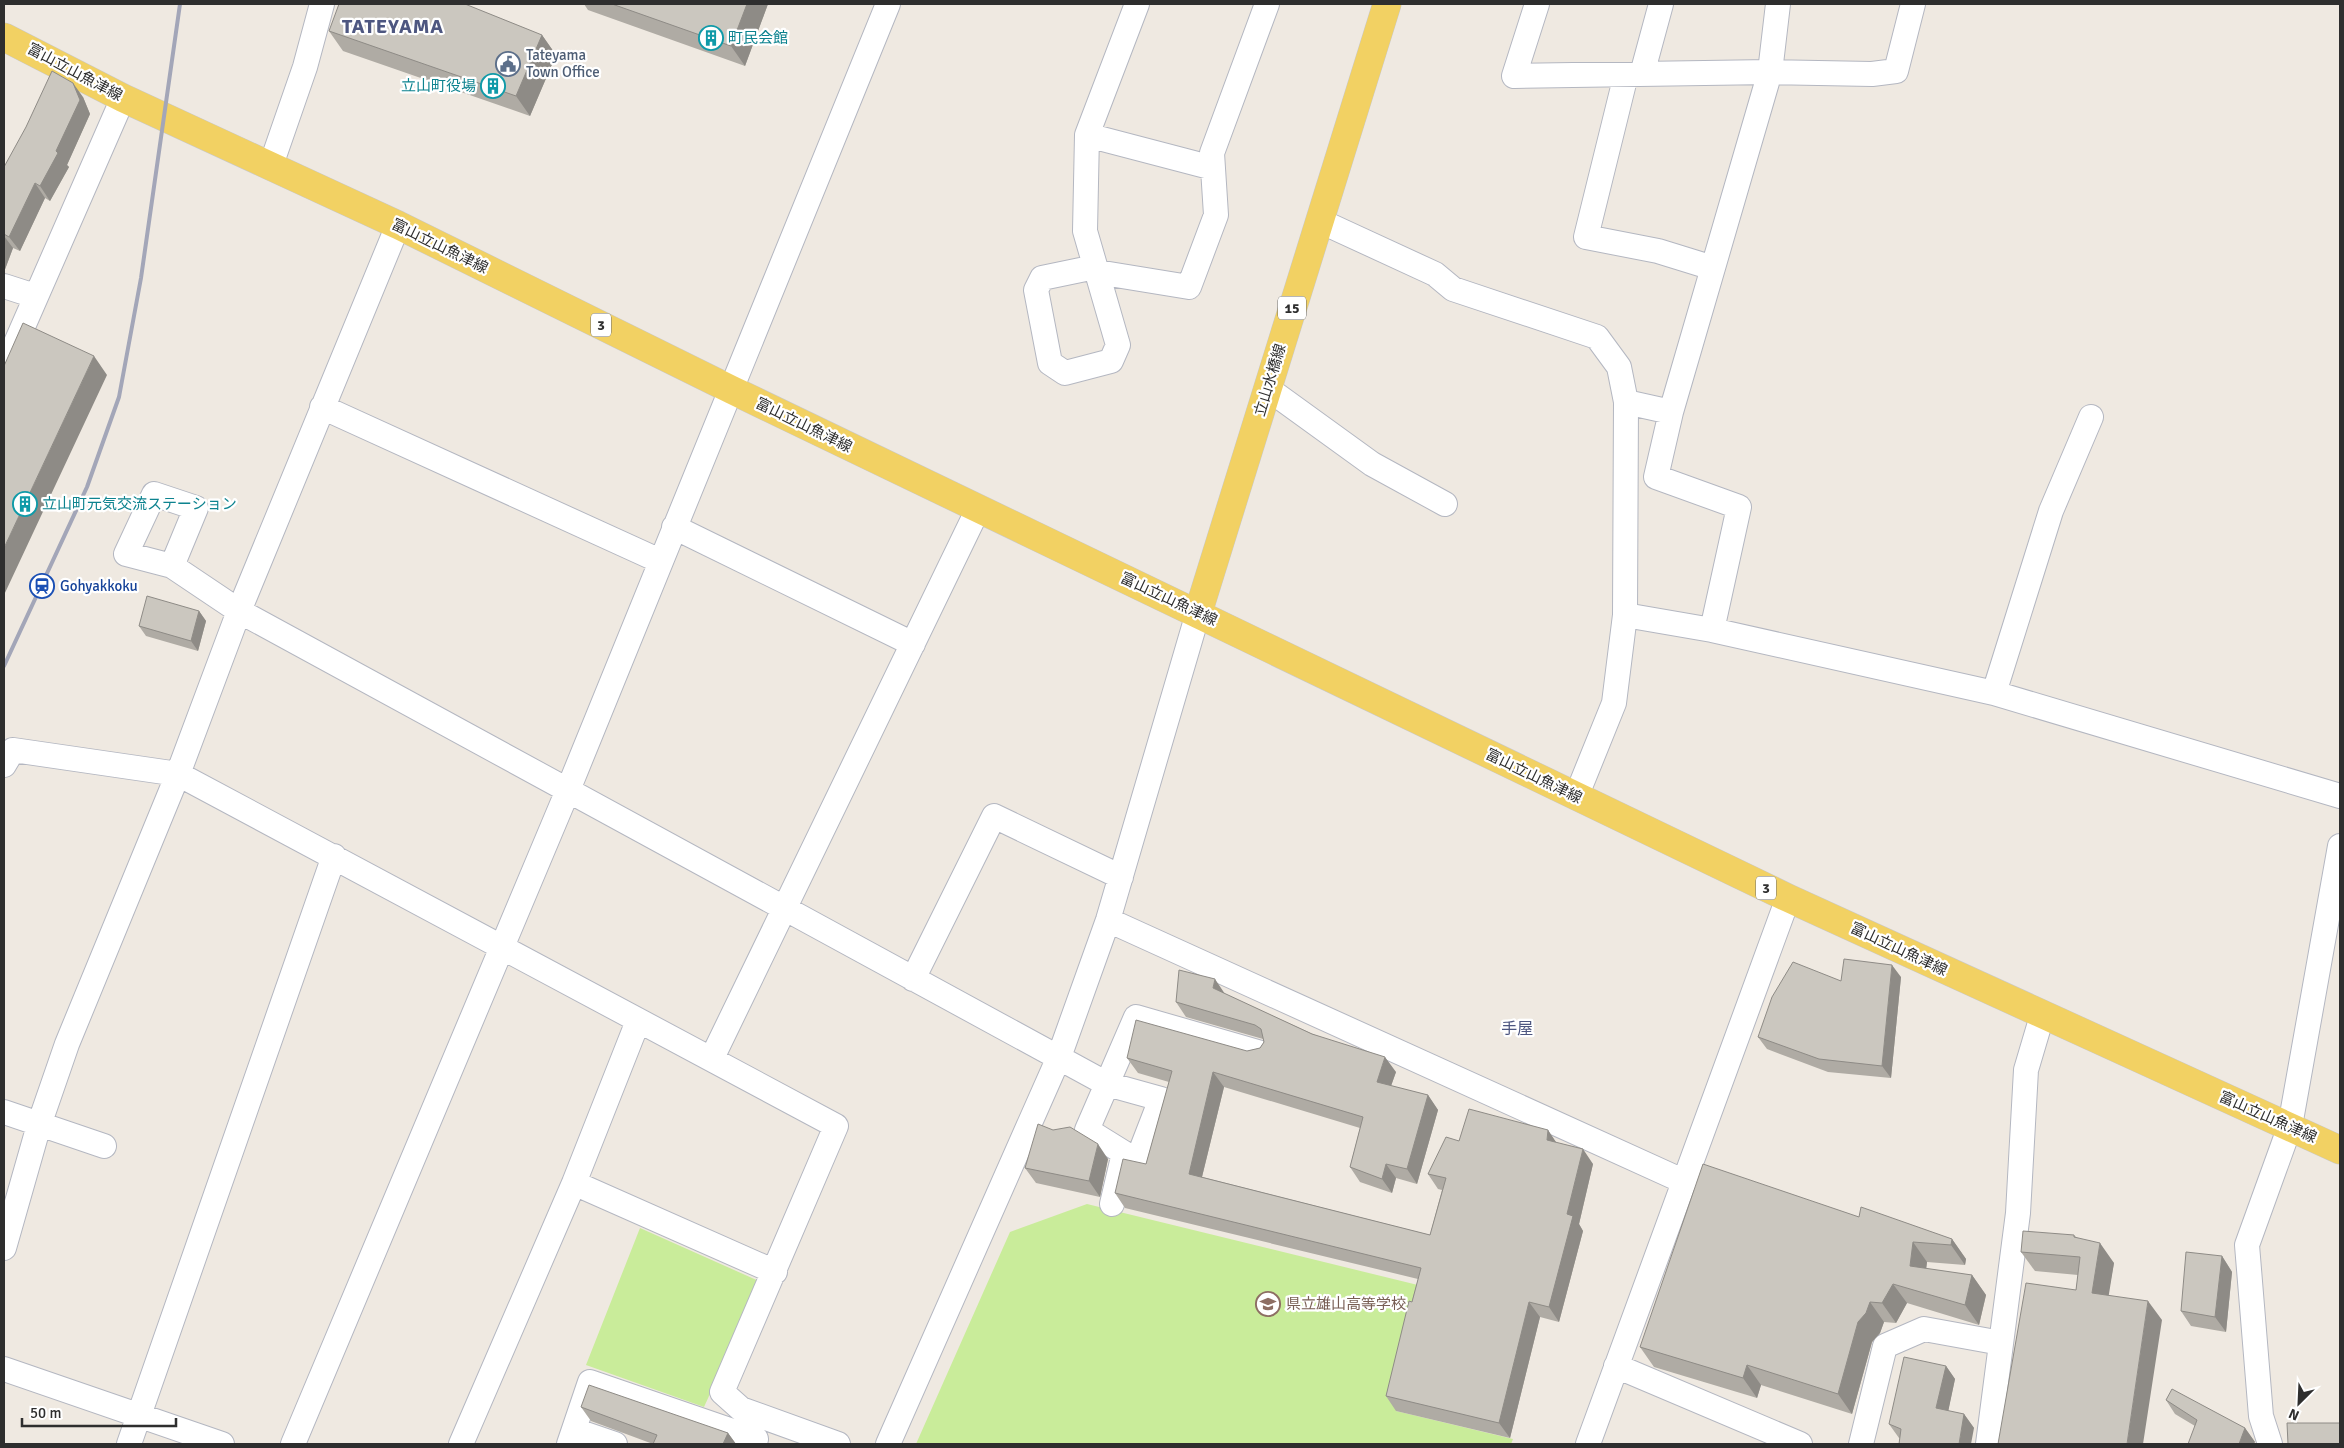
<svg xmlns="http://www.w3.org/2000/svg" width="2344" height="1448" viewBox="0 0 2344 1448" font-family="Signika,'Noto Sans JP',sans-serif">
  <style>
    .pitch { fill: #c9ec9a }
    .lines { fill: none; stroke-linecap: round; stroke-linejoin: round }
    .minor-casing { stroke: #b4b7c1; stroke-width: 26 }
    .major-casing { stroke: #c9c9c9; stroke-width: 29 }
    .minor { stroke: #fff; stroke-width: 24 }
    .major { stroke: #f2d163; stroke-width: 28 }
    .rail { stroke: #a3a6b8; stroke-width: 4 }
    .wall { fill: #afaba4 }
    .shaded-wall { fill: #8e8b86 }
    .building { fill: #cbc7bf; stroke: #8e8b86 }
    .labels { text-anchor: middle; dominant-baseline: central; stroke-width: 4.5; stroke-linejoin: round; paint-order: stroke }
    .shield { fill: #fff; stroke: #6d6d6d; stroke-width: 1 }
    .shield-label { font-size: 14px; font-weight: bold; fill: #2e2e2e }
    .culture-label { font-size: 15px; fill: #0d838f; stroke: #fff; text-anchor: start }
    .service-label { font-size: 15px; fill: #4e5e75; stroke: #fff; text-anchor: start }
    .street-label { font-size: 15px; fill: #2e2e2e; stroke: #fff }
    .transit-label { font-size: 15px; fill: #164399; stroke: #fff; text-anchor: start }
    .education-label { font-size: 15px; fill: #785e54; stroke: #fff; text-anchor: start }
    .neighbourhood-label { font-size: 16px; fill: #4d5680; stroke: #fff }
    .district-label { font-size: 20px; font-weight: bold; letter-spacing: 1px; fill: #4d5680; stroke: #fff }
  </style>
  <rect width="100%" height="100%" fill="#efe9e1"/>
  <path class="pitch" d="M 1087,1204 L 1426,1287 L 1396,1411 L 1513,1439 L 1511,1444 L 916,1444 L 1010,1232 Z
    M 640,1228 L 761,1282 L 704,1407 L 586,1365 Z"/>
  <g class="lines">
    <defs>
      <path id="minor" d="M 1537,4 L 1514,76 L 1770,72 L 1872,74 L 1896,71 L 1913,4
        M 1642,74 L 1661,4
        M 1626,75 L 1586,237 L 1658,251 L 1713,268
        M 1087,135 L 1213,168
        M 271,165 L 305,67 L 322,4
        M 1320,221 L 1435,274 L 1453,289 L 1597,337 L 1619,367 L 1626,402 L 1671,412
        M 1095,267 L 1042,278 L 1036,290 L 1050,363 L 1065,373 L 1111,361 L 1118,345 L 1085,231 L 1087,135 L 1137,4
        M 1097,272 L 1189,287 L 1216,215 L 1212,153 L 1267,4
        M 4,286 L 35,296
        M 4,370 L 123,98
        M 1267,388 L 1372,464 L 1445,504
        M 322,407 L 660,561
        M 674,527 L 913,644
        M 172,566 L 196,508 L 154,494 L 126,554 L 172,566 L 239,611 L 1107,1084 L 1161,1099 L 1137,1161 L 1087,1130 L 1136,1017 L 1261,1053
        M 1625,615 C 1626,544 1625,473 1626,402
        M 1712,630 L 1739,507 L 1656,477 L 1671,412 L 1770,72 L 1778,4
        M 1994,693 L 2051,511 L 2091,417
        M 4,765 L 13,750 L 178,774 L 836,1126 L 722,1392 L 741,1409 L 838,1444
        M 1576,797 L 1614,703 L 1625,615 L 1712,630 L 1994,693 L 2340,796
        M 1108,920 L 1685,1182
        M 913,979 L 994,816 L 1121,877
        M 712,1058 L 978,509
        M 4,1112 L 104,1146
        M 574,1183 L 775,1272
        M 1112,1204 L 1124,1153
        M 4,1248 L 39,1125 L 67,1044 L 178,774 L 239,611 L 398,225
        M 1616,1366 L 1800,1444
        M 4,1369 L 222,1444
        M 574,1430 L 615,1444
        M 129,1444 L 334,856
        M 293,1444 L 568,790 L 888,4
        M 461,1444 L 574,1183 L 638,1021
        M 569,1444 L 590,1382 L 756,1439 L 754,1444
        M 888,1444 L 1059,1057 L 1108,920 L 1198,613
        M 1588,1444 L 1788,898
        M 1861,1444 L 1885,1346 L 1924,1329 L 2001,1343
        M 1988,1444 L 2018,1213 L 2026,1070 L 2042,1016
        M 2270,1444 L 2261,1416 L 2247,1245 L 2290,1126 L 2340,846"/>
      <path id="major" d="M 4,37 L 123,98 L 398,225 L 732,390 L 1788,898 L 2340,1150
        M 1198,613 L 1387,4"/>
    </defs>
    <use href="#minor" class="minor-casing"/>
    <use href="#major" class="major-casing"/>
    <use href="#minor" class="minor"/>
    <use href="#major" class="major"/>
    <path class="rail" d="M 4,666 L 87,487 L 119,397 L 141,278 L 180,4"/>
  </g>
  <path class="wall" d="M 584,4 L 768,4 L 745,66 L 588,10 Z
    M 329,31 L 542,35 L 556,55 L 530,116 L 343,51 Z
    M 83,97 L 90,114 L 67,165 L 69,167 L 50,201 L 45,198 L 20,251 L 13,248 L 4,272 L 4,167 Z
    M 199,611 L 206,621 L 198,651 L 146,636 L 139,626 Z
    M 1901,977 L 1891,1078 L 1828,1072 L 1767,1049 L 1758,1037 L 1841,981 Z
    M 1225,994 L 1396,1072 L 1391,1086 L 1428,1095 L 1438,1110 L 1417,1184 L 1396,1178 L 1392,1193 L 1360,1182 L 1350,1167 L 1360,1128 L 1224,1087 L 1202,1177 L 1430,1235 L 1442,1190 L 1438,1189 L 1428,1174 L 1459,1141 L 1548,1130 L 1556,1143 L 1593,1164 L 1579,1224 L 1583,1231 L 1559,1322 L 1540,1317 L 1510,1438 L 1396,1411 L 1386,1396 L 1418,1279 L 1125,1208 L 1115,1193 L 1146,1164 L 1169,1082 L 1138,1073 L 1127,1058 L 1247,1051 L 1260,1048 L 1264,1042 L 1263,1039 L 1186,1017 L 1176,1002 Z
    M 1053,1130 L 1108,1159 L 1100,1197 L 1036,1183 L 1025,1168 Z
    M 1859,1217 L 1952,1239 L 1966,1259 L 1965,1265 L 1927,1262 L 1926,1269 L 1972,1275 L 1986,1295 L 1979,1325 L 1907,1303 L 1896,1323 L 1884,1322 L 1880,1333 L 1872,1342 L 1852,1414 L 1761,1385 L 1757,1398 L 1654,1367 L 1640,1347 Z
    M 2074,1235 L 2076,1237 L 2114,1263 L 2108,1295 L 2162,1320 L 2076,1290 L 2078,1275 L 2035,1271 L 2021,1252 Z
    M 2222,1256 L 2232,1272 L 2226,1332 L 2191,1326 L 2181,1311 Z
    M 1946,1366 L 1955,1379 L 1948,1411 L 1964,1414 L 1974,1428 L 1899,1438 L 1889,1424 Z
    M 2166,1400 L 2245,1428 L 2255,1442 L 2195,1426 L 2175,1414 Z
    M 581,1407 L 728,1433 L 736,1444 L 653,1444 L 591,1421 Z"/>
  <path class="shaded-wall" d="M 747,4 L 768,4 L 745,66 L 731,46 Z
    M 542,35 L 556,55 L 530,116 L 516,96 Z
    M 73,83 L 83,97 L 90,114 L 67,165 L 69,167 L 50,201 L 40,186 L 56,151 Z
    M 35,183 L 45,198 L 20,251 L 9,237 Z
    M 4,236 L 13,248 L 4,272 Z
    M 94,356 L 107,375 L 4,595 L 4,548 Z
    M 199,611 L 206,621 L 198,651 L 191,641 Z
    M 1892,965 L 1901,977 L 1891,1078 L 1882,1066 Z
    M 1215,979 L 1225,994 L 1213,988 Z
    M 1385,1057 L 1396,1072 L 1387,1097 L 1377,1082 Z
    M 1213,1072 L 1224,1087 L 1199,1189 L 1189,1174 Z
    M 1428,1095 L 1438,1110 L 1417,1184 L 1407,1169 Z
    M 1548,1130 L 1558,1145 L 1547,1140 Z
    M 1098,1144 L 1108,1159 L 1100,1197 L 1089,1181 Z
    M 1583,1149 L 1593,1164 L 1579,1224 L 1583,1231 L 1559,1322 L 1549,1307 L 1567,1214 Z
    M 1386,1164 L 1396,1178 L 1392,1193 L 1382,1179 Z
    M 1952,1239 L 1966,1259 L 1965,1265 L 1951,1245 Z
    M 1913,1242 L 1927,1262 L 1924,1286 L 1910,1266 Z
    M 2100,1243 L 2114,1263 L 2106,1312 L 2092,1293 Z
    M 2222,1256 L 2232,1272 L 2226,1332 L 2215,1317 Z
    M 1972,1275 L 1986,1295 L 1979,1325 L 1965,1305 Z
    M 1893,1284 L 1907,1303 L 1896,1323 L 1882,1303 Z
    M 2148,1301 L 2162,1320 L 2143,1444 L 2127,1444 Z
    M 1529,1302 L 1540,1317 L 1510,1438 L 1499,1423 Z
    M 1870,1302 L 1884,1322 L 1880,1333 L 1872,1342 L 1852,1414 L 1838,1394 L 1858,1322 Z
    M 1747,1365 L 1761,1385 L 1757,1398 L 1743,1378 Z
    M 1946,1366 L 1955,1379 L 1946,1422 L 1936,1408 Z
    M 1964,1414 L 1974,1428 L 1971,1444 L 1959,1444 Z
    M 2245,1428 L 2255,1442 L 2254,1444 L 2239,1444 Z
    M 728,1433 L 736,1444 L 723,1444 Z"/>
  <path class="building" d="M 339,4 L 465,4 L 542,35 L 516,96 L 329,31 Z
    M 612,4 L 747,4 L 731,46 Z
    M 52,71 L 73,83 L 80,100 L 56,151 L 58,153 L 40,186 L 35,183 L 9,237 L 4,234 L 4,167 L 26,127 Z
    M 23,323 L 94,356 L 4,548 L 4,366 Z
    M 147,596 L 199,611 L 191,641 L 139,626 Z
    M 1844,959 L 1892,965 L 1882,1066 L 1819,1059 L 1758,1037 L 1772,997 L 1793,962 L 1841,981 Z
    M 1179,970 L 1215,979 L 1213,988 L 1312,1034 L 1385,1057 L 1377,1082 L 1428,1095 L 1407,1169 L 1386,1164 L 1382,1179 L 1350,1167 L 1363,1117 L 1213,1072 L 1189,1174 L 1430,1235 L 1446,1178 L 1428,1174 L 1446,1137 L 1459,1141 L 1469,1109 L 1548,1130 L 1547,1140 L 1583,1149 L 1567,1214 L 1573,1216 L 1549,1307 L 1529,1302 L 1499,1423 L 1386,1396 L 1409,1301 L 1412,1302 L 1421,1268 L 1115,1193 L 1123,1159 L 1146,1164 L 1172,1071 L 1127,1058 L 1136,1020 L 1247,1051 L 1260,1048 L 1264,1042 L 1261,1029 L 1255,1025 L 1176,1002 Z
    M 1038,1124 L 1053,1130 L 1070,1127 L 1098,1144 L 1089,1181 L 1025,1168 Z
    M 1703,1164 L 1859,1217 L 1861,1207 L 1952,1239 L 1951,1245 L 1913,1242 L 1910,1266 L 1972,1275 L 1965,1305 L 1893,1284 L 1882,1303 L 1870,1302 L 1866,1313 L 1858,1322 L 1838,1394 L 1747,1365 L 1743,1378 L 1640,1347 Z
    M 2023,1231 L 2074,1235 L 2074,1237 L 2100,1243 L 2092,1293 L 2148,1301 L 2127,1444 L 1998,1444 L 2026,1283 L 2076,1290 L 2080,1257 L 2021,1252 Z
    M 2186,1252 L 2222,1256 L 2215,1317 L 2181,1311 Z
    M 1904,1357 L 1946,1366 L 1936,1408 L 1964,1414 L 1959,1444 L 1899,1444 L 1901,1429 L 1889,1424 Z
    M 589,1385 L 728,1433 L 723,1444 L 653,1444 L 657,1435 L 581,1407 Z
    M 2172,1389 L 2245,1428 L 2239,1444 L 2188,1444 L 2197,1420 L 2166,1400 Z
    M 2287,1423 L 2340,1423 L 2340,1444 L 2288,1444 Z"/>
  <defs>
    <symbol id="building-ring" viewBox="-11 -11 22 22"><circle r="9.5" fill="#fff" stroke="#0f9aa8" stroke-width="1.5"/><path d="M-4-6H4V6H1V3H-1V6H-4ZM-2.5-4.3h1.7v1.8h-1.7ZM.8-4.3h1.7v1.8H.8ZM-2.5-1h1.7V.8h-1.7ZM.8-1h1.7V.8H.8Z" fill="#0f9aa8"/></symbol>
    <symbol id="civic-ring" viewBox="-11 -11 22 22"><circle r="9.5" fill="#fff" stroke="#5c6f8a" stroke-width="1.5"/><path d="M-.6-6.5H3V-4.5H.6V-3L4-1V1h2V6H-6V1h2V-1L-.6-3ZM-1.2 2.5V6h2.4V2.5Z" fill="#5c6f8a"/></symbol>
    <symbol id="station-ring" viewBox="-11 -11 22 22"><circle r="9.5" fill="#fff" stroke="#1a4fb4" stroke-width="1.5"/><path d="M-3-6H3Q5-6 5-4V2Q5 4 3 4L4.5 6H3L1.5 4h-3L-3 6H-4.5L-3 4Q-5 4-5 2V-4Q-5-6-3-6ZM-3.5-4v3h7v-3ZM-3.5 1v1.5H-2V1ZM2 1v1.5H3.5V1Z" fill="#1a4fb4"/></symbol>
    <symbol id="school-ring" viewBox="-11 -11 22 22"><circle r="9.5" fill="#fff" stroke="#8d6e63" stroke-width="1.5"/><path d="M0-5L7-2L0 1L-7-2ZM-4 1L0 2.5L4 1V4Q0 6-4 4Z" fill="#8d6e63"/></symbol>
  </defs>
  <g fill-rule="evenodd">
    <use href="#building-ring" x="697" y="24" width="28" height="28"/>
    <use href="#civic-ring" x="494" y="50" width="28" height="28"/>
    <use href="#building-ring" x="479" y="72" width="28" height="28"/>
    <use href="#building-ring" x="11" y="490" width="28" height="28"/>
    <use href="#station-ring" x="28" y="572" width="28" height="28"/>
    <use href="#school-ring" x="1254" y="1290" width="28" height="28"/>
  </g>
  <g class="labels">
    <g class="shield">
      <rect x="1278" y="296.5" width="28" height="23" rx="4"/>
      <rect x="591" y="313.5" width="20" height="23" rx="4"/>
      <rect x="1756" y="876.5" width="20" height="23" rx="4"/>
    </g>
    <g class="shield-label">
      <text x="1292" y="308">15</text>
      <text x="601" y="325">3</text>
      <text x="1766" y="888">3</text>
    </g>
    <g class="culture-label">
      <text x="728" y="38">町民会館</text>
      <text x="476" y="86" text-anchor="end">立山町役場</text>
      <text x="42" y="504">立山町元気交流ステーション</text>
    </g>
    <g class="service-label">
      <text x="526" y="55">Tateyama<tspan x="526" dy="17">Town Office</tspan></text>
    </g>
    <g class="street-label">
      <text transform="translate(75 72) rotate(28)">富山立山魚津線</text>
      <text transform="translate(440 246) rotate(26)">富山立山魚津線</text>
      <text transform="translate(1270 380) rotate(-73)">立山水橋線</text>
      <text transform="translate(804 425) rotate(26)">富山立山魚津線</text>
      <text transform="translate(1169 599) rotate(25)">富山立山魚津線</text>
      <text transform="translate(1534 776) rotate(26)">富山立山魚津線</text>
      <text transform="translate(1899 949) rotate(25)">富山立山魚津線</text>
      <text transform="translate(2268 1117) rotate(24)">富山立山魚津線</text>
    </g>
    <g class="transit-label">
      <text x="60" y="586">Gohyakkoku</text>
    </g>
    <g class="education-label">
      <text x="1286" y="1304">県立雄山高等学校</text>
    </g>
    <g class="neighbourhood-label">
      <text x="1517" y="1029">手屋</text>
    </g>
    <g class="district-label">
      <text x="393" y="26">TATEYAMA</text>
    </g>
  </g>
  <rect width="2344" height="1448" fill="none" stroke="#2e2e2e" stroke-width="10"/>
  <g transform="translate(2299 1403) rotate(204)" stroke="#ffffff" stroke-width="4" paint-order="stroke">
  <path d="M0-4L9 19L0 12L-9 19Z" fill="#2e2e2e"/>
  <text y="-8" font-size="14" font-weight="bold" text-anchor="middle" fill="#2e2e2e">N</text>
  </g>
  <path d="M22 1418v8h154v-8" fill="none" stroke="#2e2e2e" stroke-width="2.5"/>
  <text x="30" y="1418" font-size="15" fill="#2e2e2e" stroke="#ffffff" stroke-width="4" paint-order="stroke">50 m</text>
</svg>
